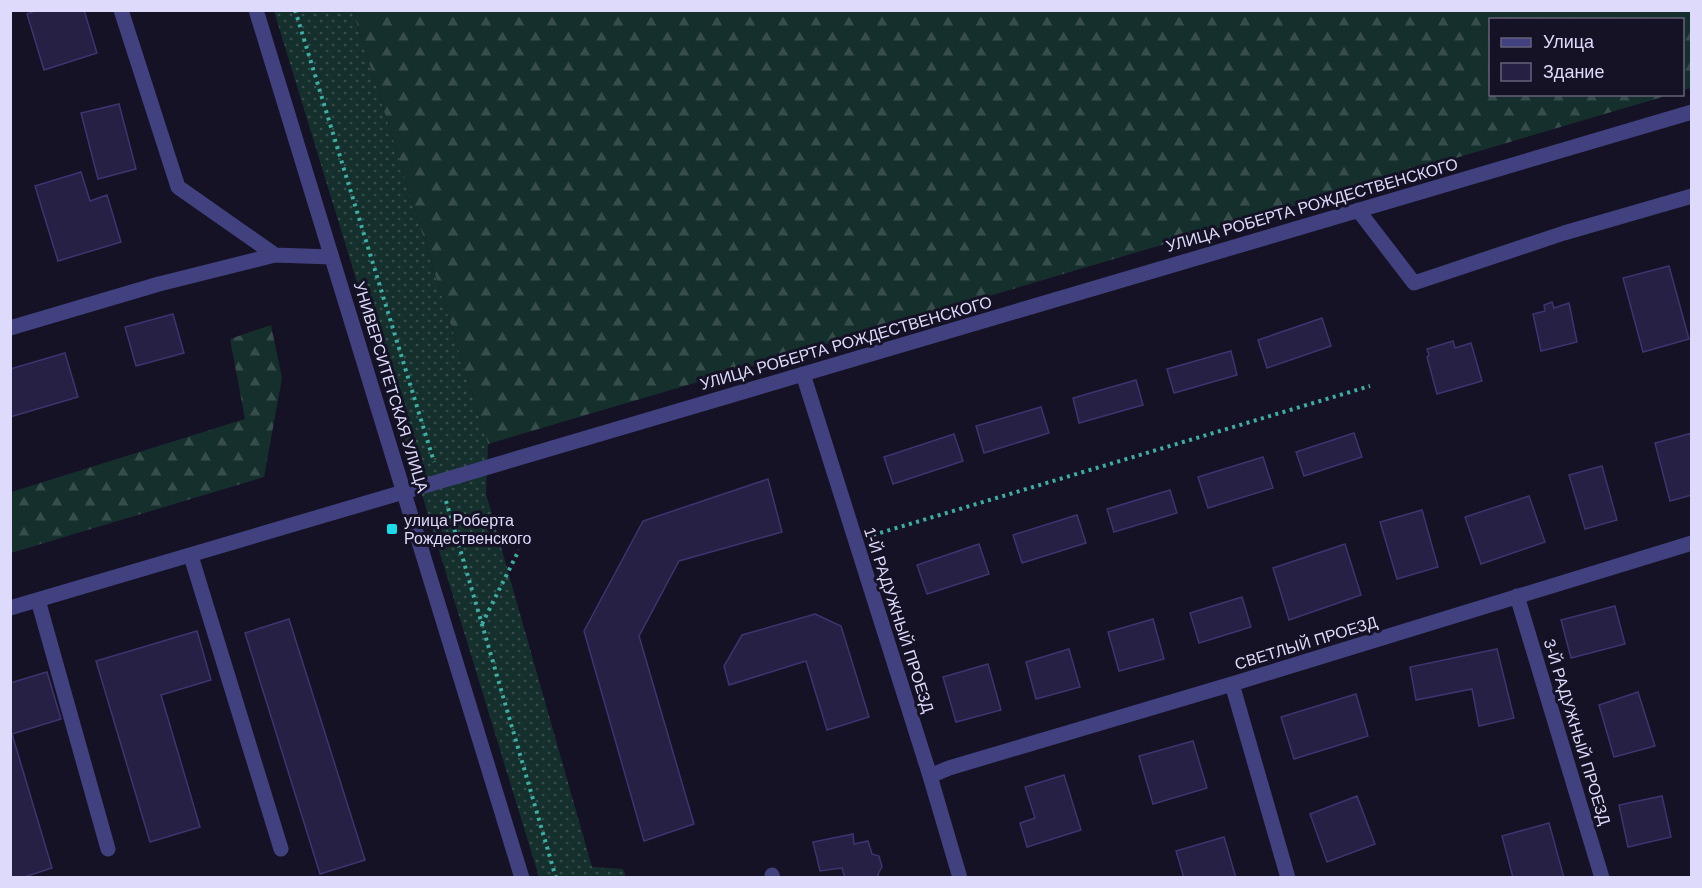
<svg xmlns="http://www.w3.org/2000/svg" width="1702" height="888" viewBox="0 0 1702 888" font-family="Arial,sans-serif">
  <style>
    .grass { fill: url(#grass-dots) }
    .forest { fill: url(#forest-firs) }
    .building { fill: #262045; stroke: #3e346f; stroke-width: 1.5 }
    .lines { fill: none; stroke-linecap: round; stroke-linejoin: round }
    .path { stroke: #3caea3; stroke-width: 4; stroke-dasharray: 3 4.5; stroke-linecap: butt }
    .minor { stroke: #424180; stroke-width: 15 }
    .poi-dot { fill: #19dbe9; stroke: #151226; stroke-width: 2 }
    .labels { text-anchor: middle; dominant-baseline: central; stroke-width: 6; stroke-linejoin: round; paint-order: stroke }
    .street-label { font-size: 16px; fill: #dddafb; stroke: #151226 }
    .poi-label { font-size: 16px; fill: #dddafb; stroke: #151226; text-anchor: start }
  </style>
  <defs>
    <pattern id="grass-dots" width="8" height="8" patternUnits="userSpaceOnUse" patternTransform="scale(1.5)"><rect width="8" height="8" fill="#152f2d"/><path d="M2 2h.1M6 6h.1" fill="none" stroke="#374d4c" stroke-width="1.8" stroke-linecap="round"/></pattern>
    <pattern id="forest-firs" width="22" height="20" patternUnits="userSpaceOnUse" patternTransform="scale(1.5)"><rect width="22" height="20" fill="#152f2d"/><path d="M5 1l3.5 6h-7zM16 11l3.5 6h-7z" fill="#374d4c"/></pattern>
  </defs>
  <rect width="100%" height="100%" fill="#151226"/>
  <path class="grass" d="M 274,11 L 353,11 L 488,444 L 486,494 L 592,867 L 623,869 L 626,877 L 539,877 Z"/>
  <path class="forest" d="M 353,11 L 1691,11 L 1691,88 L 1683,90 L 1682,20 L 1490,20 L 1490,94 L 1669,95 L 488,444 Z
    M 271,325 L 282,378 L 264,477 L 11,553 L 11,492 L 245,419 L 230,339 Z"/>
  <path class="building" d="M 38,10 L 84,10 L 97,53 L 44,70 L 27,14 Z
    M 119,104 L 136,169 L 98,179 L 81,113 Z
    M 81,172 L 90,201 L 107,195 L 121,242 L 58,261 L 35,186 Z
    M 1669,266 L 1689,339 L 1643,352 L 1623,278 Z
    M 1552,302 L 1554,308 L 1569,303 L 1577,342 L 1541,351 L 1533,314 L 1545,311 L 1544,305 Z
    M 173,314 L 184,353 L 136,366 L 125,327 Z
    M 1322,318 L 1331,346 L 1267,368 L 1258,340 Z
    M 1453,341 L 1455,348 L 1471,343 L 1482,381 L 1437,394 L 1427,357 L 1429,355 L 1427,349 Z
    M 1231,351 L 1237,375 L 1174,393 L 1167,369 Z
    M 65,353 L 78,397 L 10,417 L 10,369 Z
    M 1136,380 L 1143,405 L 1079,423 L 1073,398 Z
    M 1041,407 L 1049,433 L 984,453 L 976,426 Z
    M 1354,433 L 1362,457 L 1304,476 L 1296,452 Z
    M 1692,433 L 1692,495 L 1670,501 L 1655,443 Z
    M 954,434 L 963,461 L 893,484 L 884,457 Z
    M 1263,457 L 1273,488 L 1208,508 L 1198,477 Z
    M 1602,466 L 1617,520 L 1585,529 L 1569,475 Z
    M 768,479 L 782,532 L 679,561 L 639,636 L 694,824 L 644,841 L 584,631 L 643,521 Z
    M 1170,490 L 1177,513 L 1114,532 L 1107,509 Z
    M 1529,496 L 1545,542 L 1481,564 L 1465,517 Z
    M 1422,510 L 1438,567 L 1397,579 L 1380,522 Z
    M 1077,515 L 1086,543 L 1022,563 L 1013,535 Z
    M 979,544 L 989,574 L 927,594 L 917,565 Z
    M 1345,544 L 1361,595 L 1289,620 L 1273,568 Z
    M 1242,597 L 1251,627 L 1199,643 L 1190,613 Z
    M 1615,606 L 1625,644 L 1571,658 L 1561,620 Z
    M 815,614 L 841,626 L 869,717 L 827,730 L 806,661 L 729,685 L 724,666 L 742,635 Z
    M 289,619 L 365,860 L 320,874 L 245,633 Z
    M 1153,619 L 1164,659 L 1119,671 L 1108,632 Z
    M 197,631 L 211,680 L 161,695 L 200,827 L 150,842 L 96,661 Z
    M 1069,649 L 1080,687 L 1036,699 L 1026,662 Z
    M 1497,649 L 1514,718 L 1479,726 L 1472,689 L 1416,700 L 1410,667 Z
    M 988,664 L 1001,710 L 956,722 L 943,677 Z
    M 47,672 L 61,719 L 12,734 L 52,868 L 21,878 L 10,878 L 10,683 Z
    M 1638,692 L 1655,746 L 1614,757 L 1599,705 Z
    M 1356,694 L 1368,736 L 1294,759 L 1281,717 Z
    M 1193,741 L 1207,788 L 1153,804 L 1139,756 Z
    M 1064,775 L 1081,830 L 1027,847 L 1020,823 L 1035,818 L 1025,787 Z
    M 1357,796 L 1375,844 L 1327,862 L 1310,814 Z
    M 1662,796 L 1671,837 L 1628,847 L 1619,805 Z
    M 1549,823 L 1564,878 L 1513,878 L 1502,836 Z
    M 853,834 L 854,844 L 868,841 L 872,854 L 879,856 L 882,867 L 878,874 L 879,878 L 845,878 L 842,868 L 820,871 L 813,842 Z
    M 1224,837 L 1236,878 L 1184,878 L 1176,851 Z"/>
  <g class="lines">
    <path class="path" d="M 295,10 L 434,462
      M 446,501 L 556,878
      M 873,535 L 1370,386
      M 482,624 L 519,550"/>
    <path class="minor" d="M 121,10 L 178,187 L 275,255
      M 256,10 L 522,878
      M 1358,210 L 1414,283 L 1564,233 L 1692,196
      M 10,328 L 159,284 L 275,255 L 331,257
      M 803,374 L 930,776 L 960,878
      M 191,556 L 281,849
      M 1517,596 L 1602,878
      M 38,600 L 108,849
      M 10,608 L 1692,112
      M 1232,684 L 1288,878
      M 930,776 L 949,768 L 1232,684 L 1692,543
      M 772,875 L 773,878"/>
  </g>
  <rect class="poi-dot" x="386" y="523" width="12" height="12" rx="3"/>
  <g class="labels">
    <g class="street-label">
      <text transform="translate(1312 205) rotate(-16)">УЛИЦА РОБЕРТА РОЖДЕСТВЕНСКОГО</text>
      <text transform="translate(846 343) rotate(-16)">УЛИЦА РОБЕРТА РОЖДЕСТВЕНСКОГО</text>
      <text transform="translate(391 387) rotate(73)">УНИВЕРСИТЕТСКАЯ УЛИЦА</text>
      <text transform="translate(899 620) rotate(72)">1-Й РАДУЖНЫЙ ПРОЕЗД</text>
      <text transform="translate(1306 643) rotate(-17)">СВЕТЛЫЙ ПРОЕЗД</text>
      <text transform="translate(1577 732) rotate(73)">3-Й РАДУЖНЫЙ ПРОЕЗД</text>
    </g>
    <g class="poi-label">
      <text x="404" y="520">улица Роберта<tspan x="404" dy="18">Рождественского</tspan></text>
    </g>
  </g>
  <rect width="1702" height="888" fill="none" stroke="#dddafb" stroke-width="24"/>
  <rect x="1489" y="18" width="195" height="78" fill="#151226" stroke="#65627b" stroke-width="1.5"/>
  <rect x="1501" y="38" width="30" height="9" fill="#424180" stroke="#65627b" stroke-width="1.5"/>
  <text x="1543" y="48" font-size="18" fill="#dddafb">Улица</text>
  <rect x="1501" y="63" width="30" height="18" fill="#262045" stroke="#65627b" stroke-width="1.5"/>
  <text x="1543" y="78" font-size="18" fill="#dddafb">Здание</text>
</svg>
